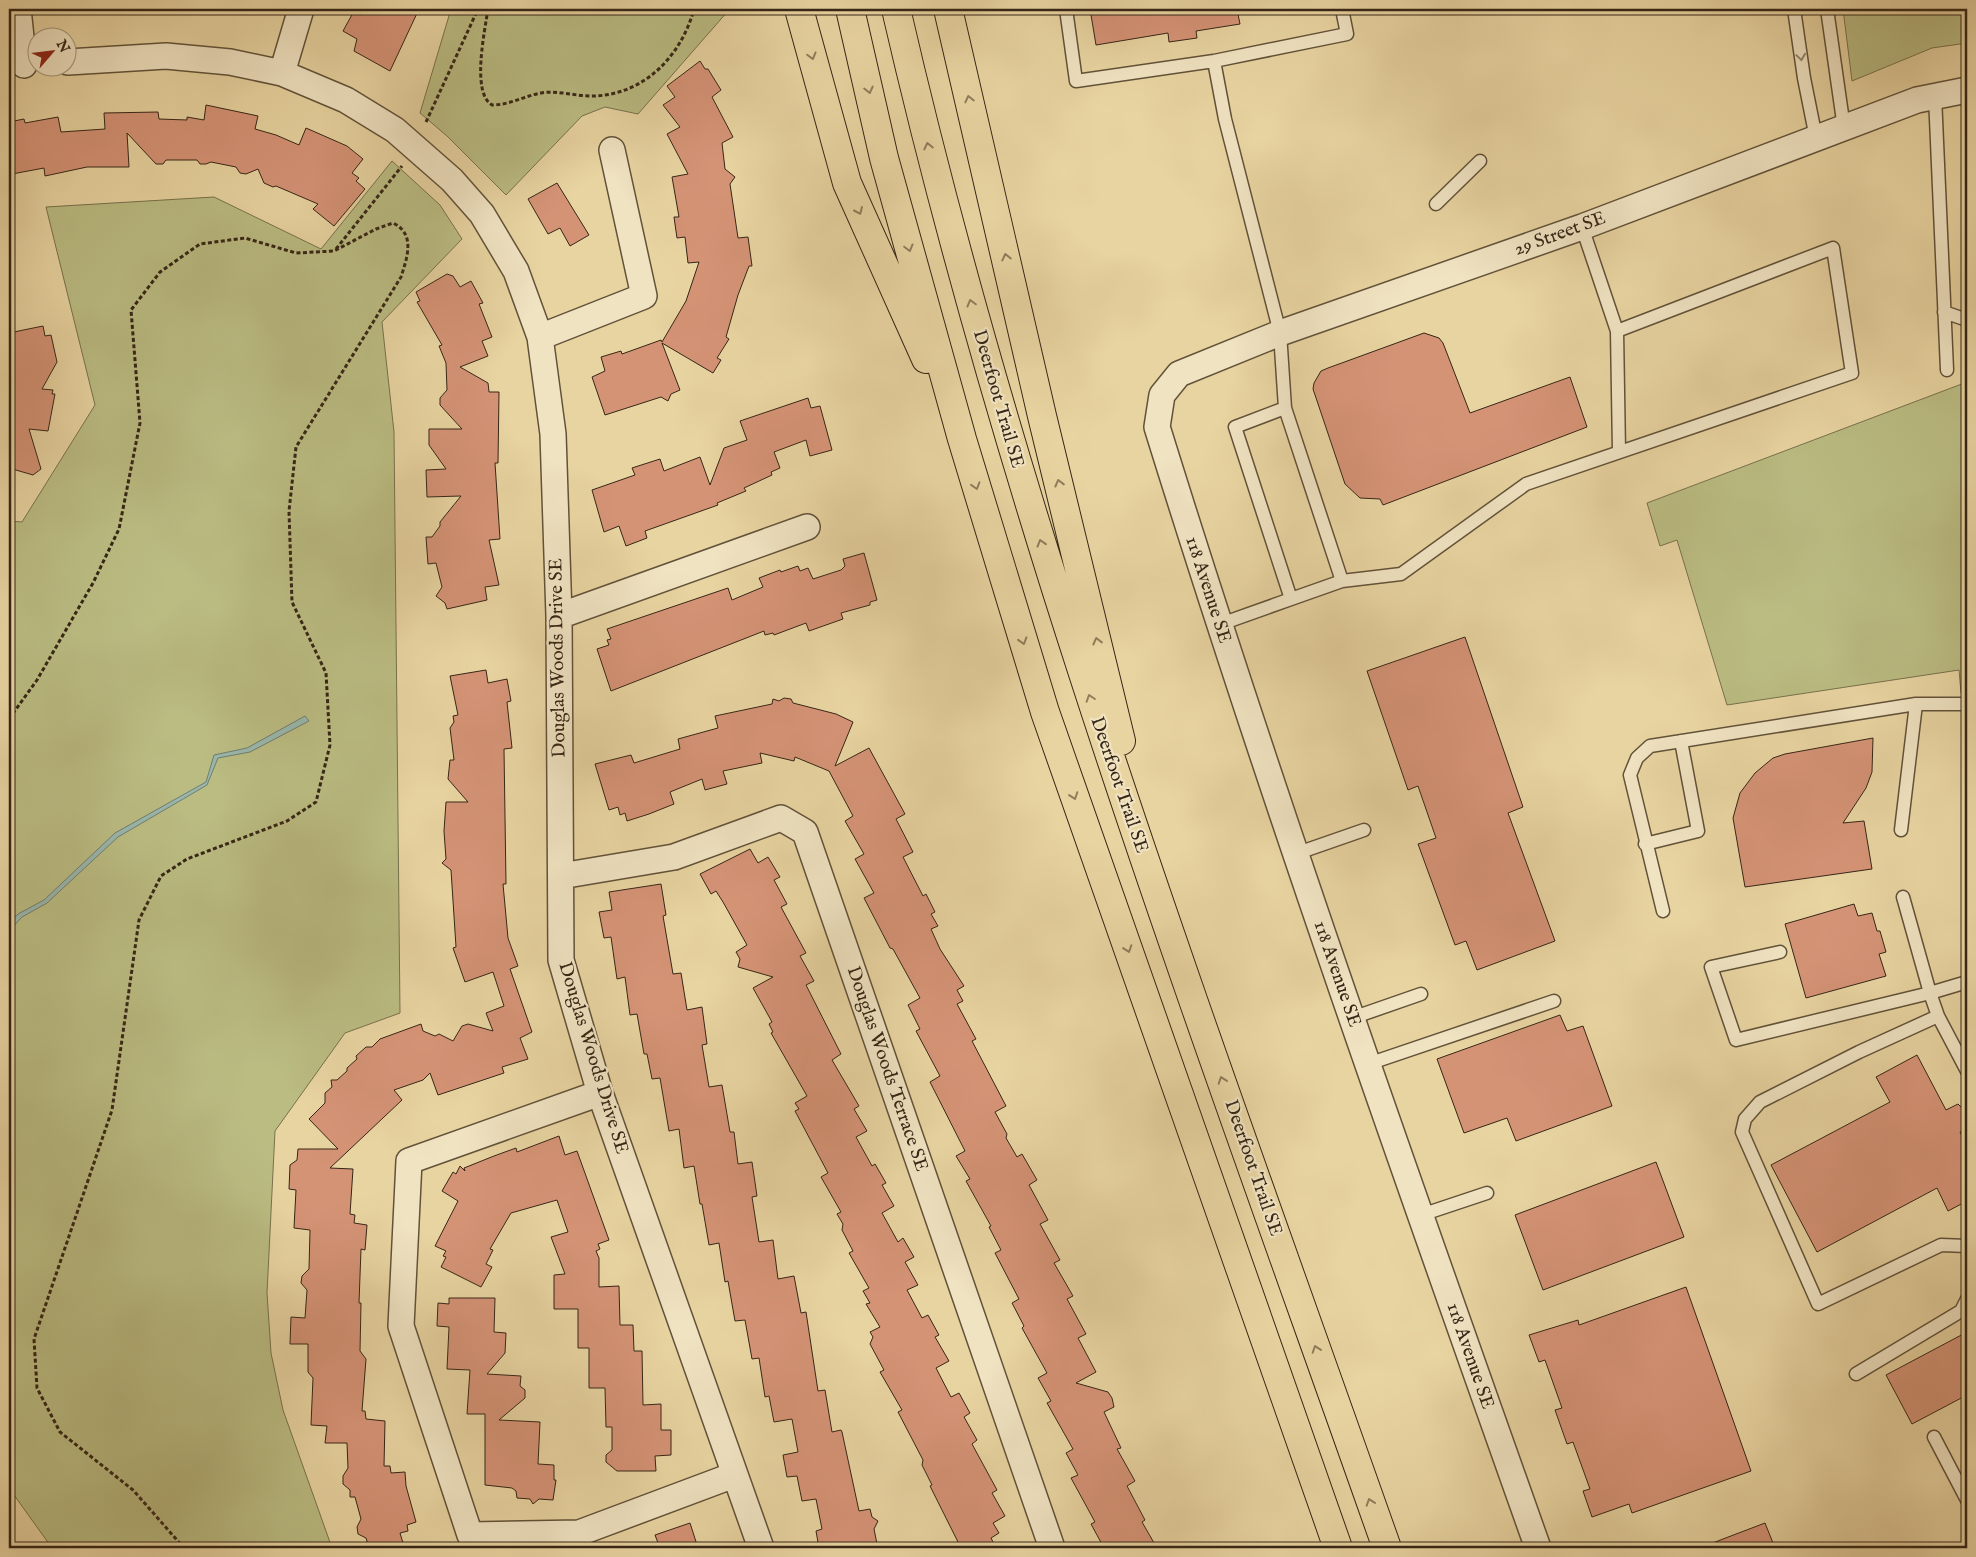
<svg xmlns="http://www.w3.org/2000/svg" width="1976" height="1557" viewBox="0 0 1976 1557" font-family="'IM FELL English',serif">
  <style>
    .green { fill: #babc82; stroke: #78714c }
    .water { fill: #99b7ac; stroke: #717d70 }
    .building { fill: #d59376; stroke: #362616 }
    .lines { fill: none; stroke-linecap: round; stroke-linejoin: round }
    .service-casing { stroke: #625239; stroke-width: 15 }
    .minor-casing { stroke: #625239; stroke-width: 28 }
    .motorway-casing { stroke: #362616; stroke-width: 30 }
    .path { stroke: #362616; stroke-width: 3; stroke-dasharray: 4 2.5; stroke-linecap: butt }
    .service { stroke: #f0e3c2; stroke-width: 12 }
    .minor { stroke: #f0e3c2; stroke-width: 25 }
    .motorway { stroke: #e8d4a1; stroke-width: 28 }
    .oneway { stroke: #8f7d5c }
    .oneway2 { stroke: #93846c }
    .labels { text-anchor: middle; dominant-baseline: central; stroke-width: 4.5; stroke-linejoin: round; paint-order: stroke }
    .street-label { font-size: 19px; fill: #362616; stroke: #f0e3c2 }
  </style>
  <rect width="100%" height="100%" fill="#e8d4a1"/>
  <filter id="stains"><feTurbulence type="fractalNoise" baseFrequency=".004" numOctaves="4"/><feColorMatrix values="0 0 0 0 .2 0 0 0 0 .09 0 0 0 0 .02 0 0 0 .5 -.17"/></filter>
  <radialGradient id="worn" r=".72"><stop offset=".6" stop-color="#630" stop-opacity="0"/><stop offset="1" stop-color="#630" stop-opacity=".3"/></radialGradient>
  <path class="green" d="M 451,9 L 728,9 L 728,11 L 638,114 L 605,107 L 582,116 L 506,195 L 447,136 L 420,113 Z
    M 1843,9 L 1967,9 L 1967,43 L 1932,48 L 1852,81 Z
    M 392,161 L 440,205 L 462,239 L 382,322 L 394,432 L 400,1013 L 345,1033 L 275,1131 L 267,1293 L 271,1353 L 283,1410 L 332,1548 L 52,1548 L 14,1495 L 12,1358 L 9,1340 L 9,521 L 22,522 L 95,405 L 46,207 L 214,197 L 321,249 Z
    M 1967,382 L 1967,692 L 1961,693 L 1959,670 L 1727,705 L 1677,540 L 1660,546 L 1647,503 Z"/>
  <path class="water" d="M 305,716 L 309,721 L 250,752 L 218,758 L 207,785 L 118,837 L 47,903 L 22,917 L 9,931 L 9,923 L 18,914 L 44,900 L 115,833 L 206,782 L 214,755 L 247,748 Z"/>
  <path class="building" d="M 364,9 L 419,9 L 390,71 L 354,51 L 357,39 L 343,31 L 354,11 L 361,15 Z
    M 1090,9 L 1237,9 L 1240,24 L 1196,31 L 1197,38 L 1169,42 L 1168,33 L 1096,45 Z
    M 700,61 L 705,69 L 708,69 L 721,90 L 712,97 L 733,137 L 722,143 L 725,169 L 735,177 L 730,184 L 738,238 L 748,237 L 752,266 L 749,266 L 738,295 L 726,337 L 729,339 L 717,358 L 721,360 L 713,373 L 662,343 L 680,390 L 671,394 L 668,401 L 661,397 L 605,415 L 592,377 L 605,371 L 601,357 L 621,351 L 622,354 L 661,340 L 662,342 L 686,301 L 699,262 L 688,263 L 685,237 L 677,238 L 674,217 L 679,217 L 672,177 L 688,174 L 667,134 L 680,127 L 663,105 L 675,97 L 667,86 Z
    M 206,105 L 258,116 L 255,129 L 276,135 L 299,145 L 306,128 L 347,146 L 363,159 L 352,173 L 359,178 L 356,181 L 365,189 L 334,226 L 313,209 L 318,204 L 276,186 L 273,187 L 264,183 L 258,169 L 246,174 L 240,173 L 236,167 L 211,162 L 206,164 L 200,164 L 197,160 L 166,160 L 163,164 L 156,164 L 127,133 L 129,167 L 87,167 L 45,176 L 44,168 L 12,174 L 11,171 L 9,171 L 9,122 L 24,119 L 25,123 L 58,117 L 61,132 L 105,129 L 104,113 L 158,112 L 159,119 L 187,120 L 187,117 L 204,120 Z
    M 557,183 L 589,235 L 570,246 L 560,228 L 548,234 L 528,199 Z
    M 447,274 L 453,276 L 460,287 L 471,281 L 483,303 L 479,304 L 492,337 L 482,341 L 488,356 L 460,367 L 488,383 L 489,392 L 499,392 L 498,463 L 495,463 L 500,539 L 489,540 L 499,585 L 485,587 L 487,600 L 447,609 L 445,603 L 436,596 L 442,587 L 436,563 L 428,564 L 426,537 L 432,537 L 440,526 L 440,522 L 461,496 L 427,497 L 426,470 L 446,469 L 429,445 L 429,429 L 462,429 L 440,405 L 440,398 L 447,390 L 446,363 L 439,346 L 442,345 L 417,302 L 420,301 L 416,292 Z
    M 43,326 L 45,336 L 51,335 L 57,362 L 42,389 L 53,390 L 52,394 L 55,394 L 48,431 L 29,429 L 41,469 L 33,475 L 9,468 L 9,333 Z
    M 1424,333 L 1439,338 L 1443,343 L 1470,413 L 1570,377 L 1587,427 L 1383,505 L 1380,499 L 1360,498 L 1345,484 L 1313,389 L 1314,383 L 1321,371 L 1328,368 Z
    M 808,398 L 811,408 L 820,406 L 832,450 L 810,456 L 806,440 L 774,452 L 780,468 L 771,472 L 772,475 L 744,488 L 746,491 L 717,503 L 718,505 L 645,531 L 647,538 L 626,546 L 619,526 L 604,532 L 592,490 L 635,475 L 632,468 L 660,459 L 664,471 L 700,457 L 710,485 L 724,448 L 747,440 L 740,421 Z
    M 864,553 L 877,600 L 870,602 L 870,605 L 841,613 L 843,619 L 809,631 L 806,623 L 774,635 L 773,633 L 765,635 L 764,631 L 611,691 L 597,649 L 609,645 L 607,640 L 611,639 L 607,629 L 728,588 L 732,600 L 763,587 L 759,578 L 780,570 L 781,572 L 798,566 L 800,571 L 808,568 L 813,579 L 841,570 L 845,566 L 843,559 Z
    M 1465,637 L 1523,807 L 1508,813 L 1555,941 L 1477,970 L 1466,941 L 1455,945 L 1418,844 L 1436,838 L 1418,786 L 1408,790 L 1367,671 Z
    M 486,670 L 488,683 L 507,679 L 511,701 L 507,702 L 512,748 L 504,749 L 506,884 L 503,884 L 508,938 L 518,966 L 510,969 L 532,1032 L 520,1038 L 528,1059 L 502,1067 L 504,1073 L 438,1095 L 430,1073 L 423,1080 L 394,1090 L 402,1100 L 330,1168 L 353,1169 L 350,1214 L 355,1215 L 354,1223 L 367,1225 L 365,1250 L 361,1249 L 359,1303 L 361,1303 L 360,1351 L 366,1359 L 362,1411 L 365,1411 L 366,1419 L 385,1421 L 384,1466 L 390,1466 L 391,1473 L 405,1472 L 406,1486 L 416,1522 L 407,1525 L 408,1531 L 400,1533 L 403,1543 L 382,1548 L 369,1548 L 366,1538 L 358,1534 L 357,1527 L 361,1519 L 355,1497 L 350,1497 L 350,1490 L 343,1484 L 343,1476 L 348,1468 L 347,1443 L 325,1443 L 327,1426 L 311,1425 L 313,1378 L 308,1372 L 308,1344 L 290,1344 L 291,1317 L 305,1318 L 307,1290 L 301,1283 L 302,1276 L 309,1269 L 310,1230 L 294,1228 L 296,1190 L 289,1189 L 290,1165 L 297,1160 L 298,1149 L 338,1149 L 309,1119 L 325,1103 L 325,1093 L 332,1087 L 331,1080 L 337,1080 L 347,1071 L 347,1068 L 357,1059 L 356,1056 L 366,1047 L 372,1047 L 380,1039 L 421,1024 L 423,1031 L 435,1036 L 439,1034 L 453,1041 L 462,1026 L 468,1024 L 493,1031 L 486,1013 L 504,1006 L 493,972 L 465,982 L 453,948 L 456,947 L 451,870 L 442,863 L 446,859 L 444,831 L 446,802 L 468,802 L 448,779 L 450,760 L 454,760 L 450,728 L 454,722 L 453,716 L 458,715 L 450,676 Z
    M 784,698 L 791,699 L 793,703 L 836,714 L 853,722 L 835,766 L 869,748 L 905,814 L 896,819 L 913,852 L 903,857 L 923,896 L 926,894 L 935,912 L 931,914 L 938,926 L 931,929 L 940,949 L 964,986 L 957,990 L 963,1001 L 957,1004 L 976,1039 L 972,1041 L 1006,1106 L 995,1112 L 1007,1134 L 1006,1138 L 1017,1157 L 1022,1154 L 1037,1180 L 1029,1185 L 1048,1220 L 1040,1224 L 1060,1260 L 1054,1263 L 1073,1296 L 1067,1299 L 1086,1334 L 1078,1338 L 1096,1372 L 1076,1383 L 1108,1392 L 1112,1398 L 1114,1407 L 1104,1412 L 1121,1448 L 1117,1449 L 1135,1481 L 1127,1486 L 1145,1520 L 1142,1522 L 1157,1548 L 1104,1548 L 1091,1524 L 1095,1522 L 1071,1478 L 1078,1475 L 1066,1453 L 1073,1449 L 1047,1403 L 1051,1401 L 1038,1378 L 1047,1373 L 1022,1328 L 1024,1326 L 1012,1303 L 1019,1299 L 995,1253 L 1001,1250 L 989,1227 L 991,1226 L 966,1181 L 970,1179 L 956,1156 L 965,1151 L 930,1082 L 940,1076 L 916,1031 L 920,1029 L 908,1005 L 920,998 L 893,949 L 890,948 L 864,898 L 874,893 L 855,859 L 864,854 L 845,821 L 853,816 L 829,771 L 795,757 L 794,761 L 760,753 L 762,763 L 723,771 L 727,784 L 705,790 L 702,779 L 670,792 L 674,804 L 649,814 L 627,821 L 625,813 L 620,815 L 618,807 L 609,810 L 595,764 L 631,755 L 634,763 L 680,749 L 678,739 L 718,728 L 715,716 L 772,704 L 773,699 L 779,701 Z
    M 1873,738 L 1872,772 L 1866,788 L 1843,823 L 1864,821 L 1872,869 L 1745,887 L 1733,818 L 1740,793 L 1755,773 L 1773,758 L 1785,754 Z
    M 750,849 L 758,863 L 768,857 L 780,877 L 774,880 L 787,904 L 781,907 L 806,953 L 800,956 L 814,981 L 806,985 L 841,1054 L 832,1060 L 859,1106 L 854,1109 L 867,1131 L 856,1137 L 872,1166 L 875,1164 L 886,1183 L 882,1185 L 894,1206 L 882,1213 L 898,1242 L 903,1238 L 914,1257 L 905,1262 L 918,1285 L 907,1290 L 922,1318 L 928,1315 L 939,1335 L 935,1337 L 949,1361 L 936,1368 L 951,1397 L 959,1393 L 970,1413 L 964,1417 L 977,1440 L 972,1444 L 997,1490 L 992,1493 L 1005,1516 L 993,1523 L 999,1533 L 991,1538 L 996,1548 L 961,1548 L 930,1486 L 932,1485 L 922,1465 L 923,1460 L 898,1412 L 902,1410 L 880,1372 L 884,1370 L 870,1344 L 873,1337 L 870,1332 L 880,1327 L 866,1304 L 870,1303 L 863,1291 L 869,1288 L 849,1253 L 853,1251 L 842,1230 L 843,1224 L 837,1214 L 841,1212 L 821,1177 L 828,1173 L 795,1111 L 799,1109 L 795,1103 L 807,1096 L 771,1033 L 773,1032 L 769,1024 L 772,1022 L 753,988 L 773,977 L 738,967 L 740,959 L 736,952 L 747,945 L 723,902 L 716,891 L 711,894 L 700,874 Z
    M 661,884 L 666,915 L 663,916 L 673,974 L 681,973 L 687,1010 L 702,1007 L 707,1044 L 702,1045 L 709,1087 L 722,1085 L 730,1132 L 734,1132 L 738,1164 L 752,1162 L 757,1196 L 752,1197 L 759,1242 L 773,1240 L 778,1279 L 794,1276 L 801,1313 L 806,1312 L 818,1391 L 825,1390 L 832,1432 L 841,1430 L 842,1432 L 859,1511 L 870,1509 L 872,1517 L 878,1521 L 874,1529 L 877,1544 L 871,1545 L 871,1548 L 819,1548 L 816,1531 L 822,1529 L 816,1499 L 802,1501 L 797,1476 L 787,1477 L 783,1455 L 798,1452 L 792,1419 L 774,1422 L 769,1396 L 765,1397 L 759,1358 L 752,1359 L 745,1320 L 735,1321 L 728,1281 L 725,1282 L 719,1243 L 709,1245 L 702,1204 L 700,1204 L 694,1166 L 684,1168 L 679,1129 L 669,1131 L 660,1078 L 652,1079 L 647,1054 L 644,1054 L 637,1014 L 630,1015 L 625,977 L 617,979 L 611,937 L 604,938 L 599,912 L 612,910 L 609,892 Z
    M 1854,904 L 1858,916 L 1872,913 L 1877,931 L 1880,931 L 1886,952 L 1879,954 L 1886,976 L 1806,998 L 1785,924 Z
    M 1560,1015 L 1567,1031 L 1583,1026 L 1612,1106 L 1516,1141 L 1507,1118 L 1464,1133 L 1437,1059 Z
    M 1917,1055 L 1946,1110 L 1958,1104 L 1966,1112 L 1967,1128 L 1960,1132 L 1967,1146 L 1967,1201 L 1948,1211 L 1937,1188 L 1817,1252 L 1771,1165 L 1890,1102 L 1876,1077 Z
    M 559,1136 L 565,1155 L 577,1151 L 609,1240 L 598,1244 L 600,1249 L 596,1251 L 599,1258 L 599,1287 L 619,1286 L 620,1325 L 633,1325 L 634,1351 L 642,1351 L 643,1405 L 661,1404 L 661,1430 L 671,1430 L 671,1455 L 655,1456 L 656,1471 L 617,1471 L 606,1462 L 606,1455 L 612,1450 L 612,1427 L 606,1427 L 605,1388 L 589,1388 L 589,1348 L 578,1348 L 578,1309 L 554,1309 L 554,1275 L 565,1274 L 551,1237 L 568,1232 L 557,1200 L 511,1213 L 490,1249 L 493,1250 L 486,1264 L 492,1267 L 481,1287 L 441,1267 L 446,1257 L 443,1256 L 446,1251 L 435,1246 L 458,1201 L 442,1191 L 453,1172 L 456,1174 L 460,1166 L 465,1171 L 464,1168 L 494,1156 L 516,1148 L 517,1152 Z
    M 1656,1162 L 1684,1237 L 1543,1290 L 1515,1215 Z
    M 1686,1287 L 1751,1471 L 1632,1513 L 1629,1504 L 1592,1517 L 1583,1491 L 1590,1489 L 1573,1442 L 1567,1444 L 1555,1410 L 1562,1408 L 1545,1360 L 1539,1362 L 1529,1335 L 1578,1320 L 1579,1325 Z
    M 449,1298 L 495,1298 L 494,1332 L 506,1333 L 505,1353 L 487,1374 L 521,1376 L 520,1386 L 525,1390 L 525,1398 L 499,1420 L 540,1422 L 538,1464 L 554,1465 L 554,1480 L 556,1480 L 553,1500 L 539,1499 L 533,1504 L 530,1499 L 517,1498 L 516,1491 L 512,1488 L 485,1485 L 485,1414 L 467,1414 L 470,1370 L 447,1369 L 449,1327 L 437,1326 L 438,1303 L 449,1304 Z
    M 1967,1332 L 1967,1395 L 1912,1424 L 1886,1375 Z
    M 690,1523 L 698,1548 L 660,1548 L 655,1535 Z
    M 1765,1523 L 1775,1548 L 1703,1548 L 1702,1547 Z"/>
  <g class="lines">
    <defs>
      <path id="service" d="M 1066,9 L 1076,81 L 1214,61 L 1347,34 L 1342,9
        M 1794,9 L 1804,78 L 1816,138
        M 1827,9 L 1844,128
        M 1214,61 L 1225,119 L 1280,333 L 1285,408 L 1235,427 L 1291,599 L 1218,625
        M 1935,96 L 1947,370
        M 1436,204 L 1480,161
        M 1582,227 L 1617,331
        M 1944,312 L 1967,320
        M 1285,408 L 1342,581 L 1291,599
        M 1342,581 L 1401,574 L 1526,484 L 1852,373 L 1833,248 L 1617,331 L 1619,452
        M 1901,830 L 1916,704
        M 1645,844 L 1698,831 L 1681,741
        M 1295,854 L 1364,830
        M 1903,897 L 1930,993 L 1967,982
        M 1663,911 L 1630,775 L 1637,758 L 1650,746 L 1916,704 L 1967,704
        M 1780,952 L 1711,967 L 1736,1040 L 1930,993 L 1938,1016 L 1967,1071
        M 1938,1016 L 1859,1052 L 1760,1102 L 1745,1119 L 1742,1132 L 1818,1304 L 1941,1245 L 1967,1246
        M 1352,1018 L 1421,994
        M 1368,1064 L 1554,1001
        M 1421,1215 L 1487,1193
        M 1856,1374 L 1961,1311 L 1967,1299
        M 1934,1437 L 1967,1500"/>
      <path id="minor" d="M 18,9 L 24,65
        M 68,62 L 166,56 L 230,62 L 282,73 L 346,100 L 395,130 L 452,180 L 482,214 L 516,271 L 540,337 L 553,434 L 559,616 L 561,960 L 600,1093 L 761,1548
        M 282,73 L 301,9
        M 540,337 L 644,296 L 612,150
        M 559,616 L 807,527
        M 561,876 L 674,857 L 781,818 L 805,832 L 1052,1548
        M 600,1093 L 409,1161 L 401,1326 L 470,1535 L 579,1533 L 734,1475
        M 1538,1548 C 1406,1176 1274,804 1157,427 L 1162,395 L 1179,374 L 1280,333 L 1582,227 L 1917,100 L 1967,90"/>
      <path id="motorway" d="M 799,9 L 847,183 L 926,359
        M 850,9 L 884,158 L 962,439 L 1045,712 L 1338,1548
        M 896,9 C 1017,535 1208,1040 1387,1548
        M 948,9 L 1042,416 L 1121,741"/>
    </defs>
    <use href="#service" class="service-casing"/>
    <use href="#minor" class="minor-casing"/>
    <use href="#motorway" class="motorway-casing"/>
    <path class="path" d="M 488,9 C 485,30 471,93 492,105 C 510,105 524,96 541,93 C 557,90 574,96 591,96 C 643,96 681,57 694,9
      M 426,122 L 478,9
      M 336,249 L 402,166
      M 9,719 L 37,680 L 93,583 L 119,529 L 140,423 L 131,310 L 160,272 L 200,244 L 245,238 L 296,253 L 334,251 L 376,229 L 393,223 C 416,234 407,258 401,277 L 296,447 L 289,511 L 292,602 L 326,673 L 330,745 L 316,802 L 287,821 L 187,859 L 161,876 L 139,920 L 112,1110 L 34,1339 L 37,1388 L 60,1432 L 133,1490 L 184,1548"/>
    <use href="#service" class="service"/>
    <use href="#minor" class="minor"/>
    <use href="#motorway" class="motorway"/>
  </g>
  <defs><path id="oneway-chevron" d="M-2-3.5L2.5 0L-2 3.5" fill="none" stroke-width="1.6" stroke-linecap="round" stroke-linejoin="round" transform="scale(1.25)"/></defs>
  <g class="oneway">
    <use href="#oneway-chevron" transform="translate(812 56) rotate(75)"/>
    <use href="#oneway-chevron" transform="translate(869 90) rotate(77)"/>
    <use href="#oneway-chevron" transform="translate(969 99) rotate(-103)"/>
    <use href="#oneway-chevron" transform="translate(928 146) rotate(-103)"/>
    <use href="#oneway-chevron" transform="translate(859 211) rotate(66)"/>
    <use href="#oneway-chevron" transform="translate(909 248) rotate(75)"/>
    <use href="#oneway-chevron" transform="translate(1006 257) rotate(-103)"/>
    <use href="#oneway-chevron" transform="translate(971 303) rotate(-105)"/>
    <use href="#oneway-chevron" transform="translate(1059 483) rotate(-104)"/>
    <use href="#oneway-chevron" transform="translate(976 486) rotate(73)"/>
    <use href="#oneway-chevron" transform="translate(1041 543) rotate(-107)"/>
    <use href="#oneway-chevron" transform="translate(1023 641) rotate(73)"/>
    <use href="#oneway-chevron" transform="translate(1097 641) rotate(-104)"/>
    <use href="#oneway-chevron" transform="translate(1090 698) rotate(-108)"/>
    <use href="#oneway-chevron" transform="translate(1074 796) rotate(71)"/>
    <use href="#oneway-chevron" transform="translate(1128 949) rotate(71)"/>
    <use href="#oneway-chevron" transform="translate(1222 1080) rotate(-109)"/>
    <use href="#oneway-chevron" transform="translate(1316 1349) rotate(-109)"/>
    <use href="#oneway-chevron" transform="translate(1370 1502) rotate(-109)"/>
  </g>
  <use class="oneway2" href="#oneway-chevron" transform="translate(1801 57) rotate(82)"/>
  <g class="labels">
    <g class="street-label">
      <text transform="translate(1560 234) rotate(-20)">29 Street SE</text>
      <text transform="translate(998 399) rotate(74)">Deerfoot Trail SE</text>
      <text transform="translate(1208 590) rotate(72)">118 Avenue SE</text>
      <text transform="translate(558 658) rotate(-91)">Douglas Woods Drive SE</text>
      <text transform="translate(1119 785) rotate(71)">Deerfoot Trail SE</text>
      <text transform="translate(1337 974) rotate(71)">118 Avenue SE</text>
      <text transform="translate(593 1058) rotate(73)">Douglas Woods Drive SE</text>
      <text transform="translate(887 1069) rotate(71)">Douglas Woods Terrace SE</text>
      <text transform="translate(1253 1168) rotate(71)">Deerfoot Trail SE</text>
      <text transform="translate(1470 1356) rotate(71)">118 Avenue SE</text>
    </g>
  </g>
  <rect width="1976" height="1557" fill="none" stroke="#e8d4a1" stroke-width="30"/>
  <rect x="10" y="10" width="1956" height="1537" fill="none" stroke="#362616" stroke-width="2.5"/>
  <rect x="15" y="15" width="1946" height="1527" fill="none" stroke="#362616"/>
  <g transform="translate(52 52) rotate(62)"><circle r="24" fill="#f0e3c2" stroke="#a6977d"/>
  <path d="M0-4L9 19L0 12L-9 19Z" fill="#8f2418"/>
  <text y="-8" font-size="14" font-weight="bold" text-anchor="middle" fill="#362616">N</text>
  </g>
  <rect width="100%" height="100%" filter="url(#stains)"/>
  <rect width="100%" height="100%" fill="url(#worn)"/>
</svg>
